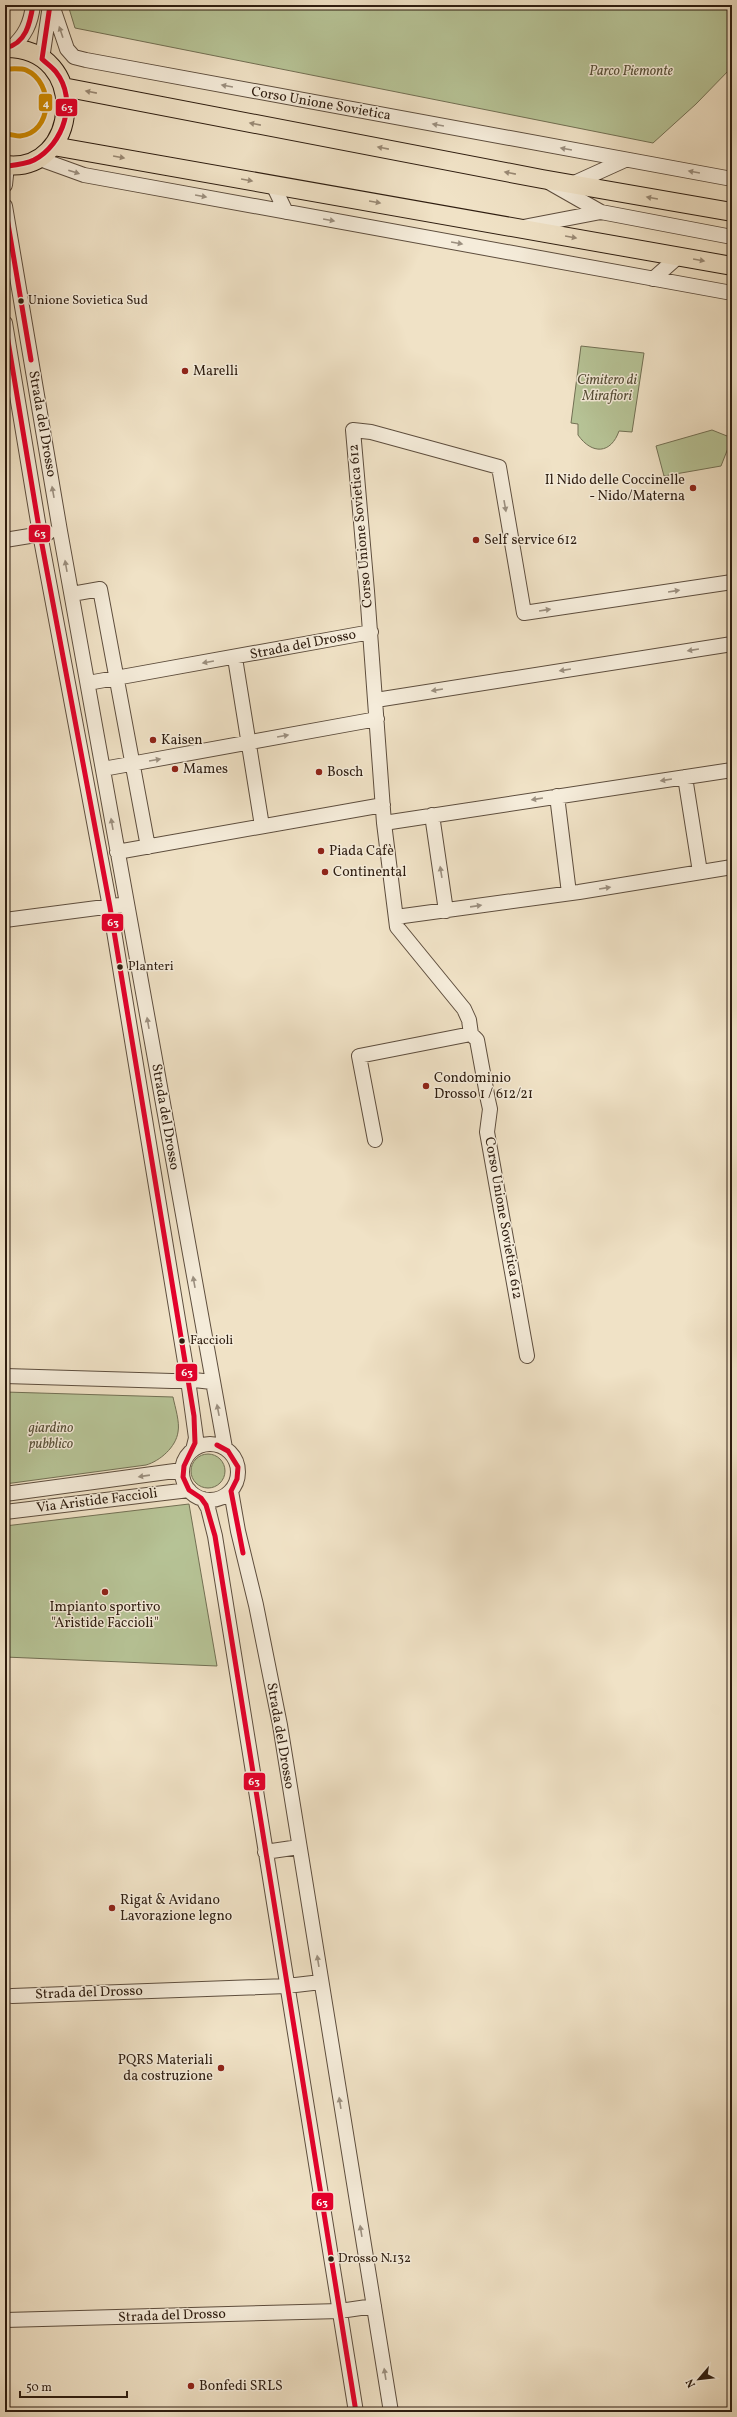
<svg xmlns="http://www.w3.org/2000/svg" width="737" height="2417" viewBox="0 0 737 2417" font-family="Vollkorn,serif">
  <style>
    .green { fill: #b7c497; stroke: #727054 }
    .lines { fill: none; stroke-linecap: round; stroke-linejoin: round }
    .minor-casing { stroke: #5e4e3e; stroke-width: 16 }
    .major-casing { stroke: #2e1d10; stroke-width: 20 }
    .minor { stroke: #f5ecda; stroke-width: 14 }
    .major { stroke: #f0e2c6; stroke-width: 18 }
    .bus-1-casing { stroke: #f5ecda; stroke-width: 8 }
    .bus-1 { stroke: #e4002b; stroke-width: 5 }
    .tram-1-casing { stroke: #f5ecda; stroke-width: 8 }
    .tram-1 { stroke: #cf8b03; stroke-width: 5 }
    .oneway { fill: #9b8f7f }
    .oneway2 { fill: #998974 }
    .bus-dot { fill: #2e1d10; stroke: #f5ecda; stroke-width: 1.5 }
    .poi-dot { fill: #8f2418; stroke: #f5ecda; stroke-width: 1.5 }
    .labels { text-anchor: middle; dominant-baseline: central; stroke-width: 3; stroke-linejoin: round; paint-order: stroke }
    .bus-label { font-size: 13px; fill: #2e1d10; stroke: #f5ecda; text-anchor: start }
    .park-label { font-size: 14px; font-style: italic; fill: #574f38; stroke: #f5ecda }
    .street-label { font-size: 14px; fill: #2e1d10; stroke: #f5ecda }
    .poi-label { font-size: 14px; fill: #2e1d10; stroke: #f5ecda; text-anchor: start }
    .line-badge { stroke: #f5ecda; stroke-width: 1.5 }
    .badge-label { font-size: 11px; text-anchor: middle; font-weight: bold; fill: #fff }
  </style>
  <rect width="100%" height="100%" fill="#f0e2c6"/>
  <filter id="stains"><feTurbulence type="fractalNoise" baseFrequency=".005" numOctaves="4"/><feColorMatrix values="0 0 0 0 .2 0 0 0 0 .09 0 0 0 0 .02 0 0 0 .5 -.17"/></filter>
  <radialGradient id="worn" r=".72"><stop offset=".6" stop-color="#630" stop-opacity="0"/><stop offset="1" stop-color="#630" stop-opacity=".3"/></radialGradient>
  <path class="green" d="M 68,5 L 732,5 L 732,67 L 696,104 L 653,143 L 75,28 Z
    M 581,346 L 644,353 L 632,432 L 619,431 C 611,454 592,455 578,435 L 578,424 L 571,423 Z
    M 712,430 L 732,438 L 721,466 L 664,476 L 656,446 Z
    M 5,1392 L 173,1397 C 175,1407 180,1422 178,1432 C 176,1447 160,1461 146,1465 L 5,1484 Z
    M191 1471a17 17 0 1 1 34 0a17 17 0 1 1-34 0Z
    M 189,1504 L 217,1666 L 5,1657 L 5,1526 Z"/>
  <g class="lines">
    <defs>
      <path id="minor" d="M 52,5 L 67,49 L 74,57 L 86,60 L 732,179
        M 11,48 C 25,36 31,23 33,5
        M 42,59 L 50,5
        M 37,158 L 84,175 L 732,293
        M 550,183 L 601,212 L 732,237
        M 572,184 L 625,160
        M 5,185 L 7,166
        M 273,185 L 286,212
        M 5,206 L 60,531 L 225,1448
        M 523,227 L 601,212
        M 653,279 L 679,256
        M 5,323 L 40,534 L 110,907 L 188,1380 L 196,1438 L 193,1450
        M 5,540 L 48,533
        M 72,594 L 100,589 L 148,847
        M 235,658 L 262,826
        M 88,683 L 371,632
        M 376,700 L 732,644
        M 103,769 L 377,719
        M 685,777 L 700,872
        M 557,796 L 569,893
        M 432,815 L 446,911
        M 384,823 L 732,770
        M 117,852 L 383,805
        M 396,917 L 579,892 L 732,867
        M 5,920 L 120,905
        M 471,1034 L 477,1040 L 488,1100 L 490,1109 L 487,1132 L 527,1356
        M 375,1140 L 359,1056 L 471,1034 L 469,1020 L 464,1009 L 397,927 L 384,823 L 367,591 L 353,430 L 371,432 L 499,467 L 524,613 L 732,582
        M 5,1376 L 172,1381 L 194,1380 L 212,1382
        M182 1472a28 28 0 1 1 56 0a28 28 0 1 1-56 0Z
        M 231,1491 L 238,1531 L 256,1605 L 280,1725 L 391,2412
        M 5,1494 L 182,1470
        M 203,1499 L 208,1508 L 215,1536 L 356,2412
        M 5,1512 L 189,1490
        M 265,1852 L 299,1847
        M 12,1996 L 287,1986 L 321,1982
        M 5,2320 L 340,2311 L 374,2306"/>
      <path id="major" d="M 5,48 C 92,47 79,175 5,165
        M 63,87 L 542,179 L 732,212
        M 53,146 L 732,266"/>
    </defs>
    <use href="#minor" class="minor-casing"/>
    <use href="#major" class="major-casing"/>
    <use href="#minor" class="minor"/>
    <use href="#major" class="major"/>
    <defs>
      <path id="bus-1" d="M 5,48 C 26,44 30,23 33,5
        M 5,185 L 7,166 C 16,165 26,164 34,160 C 64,144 78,100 56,72 C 52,67 46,63 42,59 L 50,5
        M 5,206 L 31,360
        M 5,323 L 40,534 L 110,907 L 194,1416 L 195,1443 L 184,1466 L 183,1477 L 189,1490 L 201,1498 L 206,1505 L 215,1536 L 356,2412
        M 217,1445 L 228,1451 L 238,1467 L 237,1479 L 231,1491 L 243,1553"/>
    </defs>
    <use href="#bus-1" class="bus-1-casing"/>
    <use href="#bus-1" class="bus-1"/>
    <defs>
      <path id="tram-1" d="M 5,69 C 11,69 21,68 26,70 C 55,83 52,133 20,136 C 16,136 10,134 5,134"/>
    </defs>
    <use href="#tram-1" class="tram-1-casing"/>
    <use href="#tram-1" class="tram-1"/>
  </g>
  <defs><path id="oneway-solid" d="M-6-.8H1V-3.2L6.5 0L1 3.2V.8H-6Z"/></defs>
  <g class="oneway">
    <use href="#oneway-solid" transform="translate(61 32) rotate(-109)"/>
    <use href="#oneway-solid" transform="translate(227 86) rotate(-170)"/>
    <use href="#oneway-solid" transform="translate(438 125) rotate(-170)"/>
    <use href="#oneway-solid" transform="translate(566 149) rotate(-170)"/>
    <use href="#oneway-solid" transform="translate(74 172) rotate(18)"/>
    <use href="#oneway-solid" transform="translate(694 172) rotate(-170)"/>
    <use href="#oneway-solid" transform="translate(201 196) rotate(10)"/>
    <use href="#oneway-solid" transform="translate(329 220) rotate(10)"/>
    <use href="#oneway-solid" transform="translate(457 243) rotate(10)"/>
    <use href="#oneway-solid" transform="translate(53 492) rotate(-100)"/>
    <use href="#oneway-solid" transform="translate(505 506) rotate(80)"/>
    <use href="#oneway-solid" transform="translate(66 566) rotate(-100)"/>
    <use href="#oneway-solid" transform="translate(674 591) rotate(-9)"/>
    <use href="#oneway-solid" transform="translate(545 610) rotate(-9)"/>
    <use href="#oneway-solid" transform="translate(693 650) rotate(171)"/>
    <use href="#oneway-solid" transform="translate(208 662) rotate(170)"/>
    <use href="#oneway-solid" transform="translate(565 670) rotate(171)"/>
    <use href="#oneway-solid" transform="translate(437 690) rotate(171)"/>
    <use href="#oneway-solid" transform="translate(283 736) rotate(-10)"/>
    <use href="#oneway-solid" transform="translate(155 760) rotate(-10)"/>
    <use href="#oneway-solid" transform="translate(666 780) rotate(171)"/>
    <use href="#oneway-solid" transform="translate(537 799) rotate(171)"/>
    <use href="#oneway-solid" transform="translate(112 824) rotate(-100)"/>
    <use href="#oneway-solid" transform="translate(441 872) rotate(-99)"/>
    <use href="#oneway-solid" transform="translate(605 888) rotate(-9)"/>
    <use href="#oneway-solid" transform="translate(476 906) rotate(-8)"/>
    <use href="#oneway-solid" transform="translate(148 1023) rotate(-100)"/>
    <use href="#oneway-solid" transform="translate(194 1282) rotate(-100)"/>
    <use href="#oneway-solid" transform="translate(218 1410) rotate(-101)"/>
    <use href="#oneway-solid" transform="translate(144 1476) rotate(172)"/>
    <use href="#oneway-solid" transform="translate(318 1961) rotate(-99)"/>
    <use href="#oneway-solid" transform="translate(340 2103) rotate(-99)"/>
    <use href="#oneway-solid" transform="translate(361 2231) rotate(-99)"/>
    <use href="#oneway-solid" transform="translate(385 2374) rotate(-99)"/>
  </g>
  <g class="oneway2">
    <use href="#oneway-solid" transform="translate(91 92) rotate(-169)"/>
    <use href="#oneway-solid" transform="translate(255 124) rotate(-169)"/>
    <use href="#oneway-solid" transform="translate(383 148) rotate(-169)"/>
    <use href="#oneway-solid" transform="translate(119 157) rotate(10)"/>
    <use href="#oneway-solid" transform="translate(510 173) rotate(-169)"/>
    <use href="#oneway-solid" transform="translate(247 180) rotate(10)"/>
    <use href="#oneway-solid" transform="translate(652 198) rotate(-170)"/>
    <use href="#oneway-solid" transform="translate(375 202) rotate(10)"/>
    <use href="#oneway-solid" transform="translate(571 237) rotate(10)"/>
    <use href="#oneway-solid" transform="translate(699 260) rotate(10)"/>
  </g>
  <g class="bus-dot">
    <circle cx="21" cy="301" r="3.5"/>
    <circle cx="120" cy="967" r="3.5"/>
    <circle cx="182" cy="1341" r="3.5"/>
    <circle cx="331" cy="2259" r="3.5"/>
  </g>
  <g class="poi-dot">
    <circle cx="185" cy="371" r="4"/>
    <circle cx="693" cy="488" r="4"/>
    <circle cx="476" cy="540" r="4"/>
    <circle cx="153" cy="740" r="4"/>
    <circle cx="175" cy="769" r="4"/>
    <circle cx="319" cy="772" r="4"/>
    <circle cx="321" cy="851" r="4"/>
    <circle cx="325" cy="872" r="4"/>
    <circle cx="426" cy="1086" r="4"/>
    <circle cx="105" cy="1592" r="4"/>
    <circle cx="112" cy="1908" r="4"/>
    <circle cx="221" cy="2068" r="4"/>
    <circle cx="191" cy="2386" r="4"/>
  </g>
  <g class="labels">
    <g class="bus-label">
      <text x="28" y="301">Unione Sovietica Sud</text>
      <text x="128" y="967">Planteri</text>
      <text x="190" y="1341">Faccioli</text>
      <text x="338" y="2259">Drosso N.132</text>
    </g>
    <g class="park-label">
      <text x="631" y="71">Parco Piemonte</text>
      <text x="607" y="380">Cimitero di<tspan x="607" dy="16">Mirafiori</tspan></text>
      <text x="51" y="1428">giardino<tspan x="51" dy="16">pubblico</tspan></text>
    </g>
    <g class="street-label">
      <text transform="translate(321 104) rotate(10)">Corso Unione Sovietica</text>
      <text transform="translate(42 424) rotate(80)">Strada del Drosso</text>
      <text transform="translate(361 526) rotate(-95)">Corso Unione Sovietica 612</text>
      <text transform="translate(303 645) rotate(-11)">Strada del Drosso</text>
      <text transform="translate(165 1117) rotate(80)">Strada del Drosso</text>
      <text transform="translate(503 1218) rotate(80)">Corso Unione Sovietica 612</text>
      <text transform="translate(97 1501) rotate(-7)">Via Aristide Faccioli</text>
      <text transform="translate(280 1736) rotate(80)">Strada del Drosso</text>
      <text transform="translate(89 1993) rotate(-2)">Strada del Drosso</text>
      <text transform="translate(172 2316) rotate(-2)">Strada del Drosso</text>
    </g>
    <g class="poi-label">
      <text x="193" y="371">Marelli</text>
      <text x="685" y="480" text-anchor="end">Il Nido delle Coccinelle<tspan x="685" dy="16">- Nido/Materna</tspan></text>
      <text x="484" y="540">Self service 612</text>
      <text x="161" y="740">Kaisen</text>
      <text x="183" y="769">Mames</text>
      <text x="327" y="772">Bosch</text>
      <text x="329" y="851">Piada Cafè</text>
      <text x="333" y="872">Continental</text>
      <text x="434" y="1078">Condominio<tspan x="434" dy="16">Drosso 1 / 612/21</tspan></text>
      <text x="105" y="1607" text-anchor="middle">Impianto sportivo<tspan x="105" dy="16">"Aristide Faccioli"</tspan></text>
      <text x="120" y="1900">Rigat &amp; Avidano<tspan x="120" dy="16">Lavorazione legno</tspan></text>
      <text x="213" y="2060" text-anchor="end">PQRS Materiali<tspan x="213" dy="16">da costruzione</tspan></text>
      <text x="199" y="2386">Bonfedi SRLS</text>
    </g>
  </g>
  <g class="line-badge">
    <rect x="38" y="93" width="15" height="19" rx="4" fill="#cf8b03"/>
    <rect x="55" y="98" width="23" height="19" rx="4" fill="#e4002b"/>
    <rect x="28" y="524" width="23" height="19" rx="4" fill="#e4002b"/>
    <rect x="101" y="913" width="23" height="19" rx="4" fill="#e4002b"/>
    <rect x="175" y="1363" width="23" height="19" rx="4" fill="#e4002b"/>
    <rect x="243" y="1772" width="23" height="19" rx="4" fill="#e4002b"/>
    <rect x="311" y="2192" width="23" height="19" rx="4" fill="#e4002b"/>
  </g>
  <g class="badge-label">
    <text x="46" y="107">4</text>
    <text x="67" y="111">63</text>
    <text x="40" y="537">63</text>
    <text x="113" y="926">63</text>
    <text x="187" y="1376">63</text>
    <text x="254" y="1785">63</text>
    <text x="322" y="2206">63</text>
  </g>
  <rect width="737" height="2417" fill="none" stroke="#f0e2c6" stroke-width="20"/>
  <rect x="6" y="6" width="725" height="2405" fill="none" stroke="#2e1d10" stroke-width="2"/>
  <rect x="10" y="10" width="717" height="2397" fill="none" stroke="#2e1d10"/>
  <g transform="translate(699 2379) rotate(242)" stroke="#f5ecda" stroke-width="3" paint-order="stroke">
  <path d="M0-3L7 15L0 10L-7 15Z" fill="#2e1d10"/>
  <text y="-6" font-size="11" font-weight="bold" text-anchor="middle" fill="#2e1d10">N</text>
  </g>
  <path d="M20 2391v6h107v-6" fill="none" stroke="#2e1d10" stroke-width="2"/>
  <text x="26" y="2391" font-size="12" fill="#2e1d10" stroke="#f5ecda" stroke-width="3" paint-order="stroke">50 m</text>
  <rect width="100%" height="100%" filter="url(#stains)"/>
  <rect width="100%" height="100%" fill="url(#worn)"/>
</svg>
